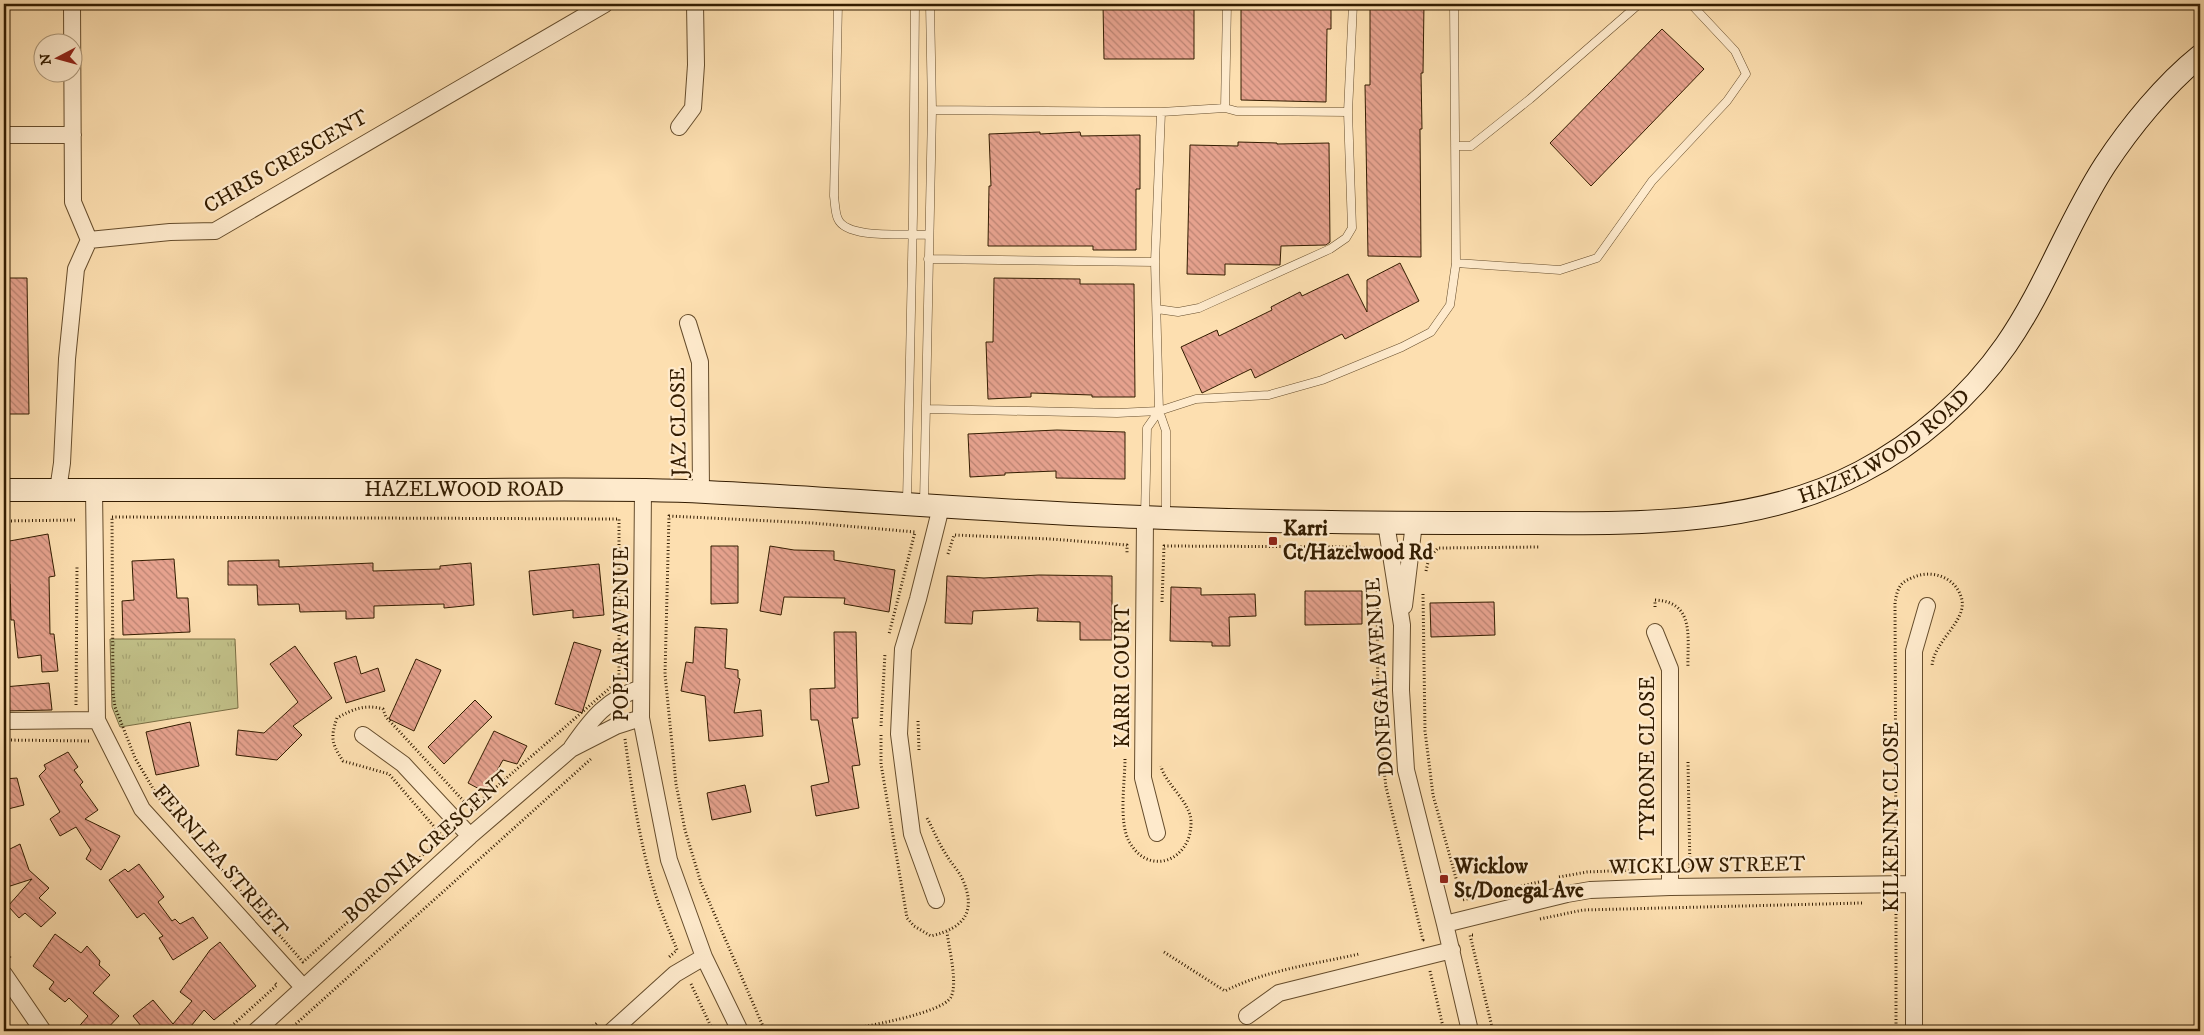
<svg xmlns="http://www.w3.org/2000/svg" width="2204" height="1035" viewBox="0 0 2204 1035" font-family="'IM FELL DW Pica',serif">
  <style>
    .park { fill: url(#park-tufts); stroke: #7a6e44 }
    .building { fill: url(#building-back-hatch); stroke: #331c00 }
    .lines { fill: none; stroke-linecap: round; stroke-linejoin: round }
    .lane-casing { stroke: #664d2c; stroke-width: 9 }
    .street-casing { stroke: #664d2c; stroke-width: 18 }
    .secondary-casing { stroke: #331c00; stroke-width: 24 }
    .path { stroke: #331c00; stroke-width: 3; stroke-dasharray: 1 2.5; stroke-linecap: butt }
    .lane { stroke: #feeacc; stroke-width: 8 }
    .street { stroke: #feeacc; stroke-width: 16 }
    .secondary { stroke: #feeacc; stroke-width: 22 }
    .poi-dot { fill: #8f2418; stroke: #feeacc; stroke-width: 2 }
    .labels { text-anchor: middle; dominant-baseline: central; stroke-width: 4.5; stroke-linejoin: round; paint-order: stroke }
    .street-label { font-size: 21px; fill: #331c00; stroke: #feeacc }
    .poi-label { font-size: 21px; font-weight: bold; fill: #331c00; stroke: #feeacc; text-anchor: start }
  </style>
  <defs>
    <pattern id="park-tufts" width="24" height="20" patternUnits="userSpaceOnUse" patternTransform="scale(1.25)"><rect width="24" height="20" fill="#c2c189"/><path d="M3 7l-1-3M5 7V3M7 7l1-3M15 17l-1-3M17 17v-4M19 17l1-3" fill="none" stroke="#a7a574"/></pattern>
    <pattern id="building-back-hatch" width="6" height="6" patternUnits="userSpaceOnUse" patternTransform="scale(1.25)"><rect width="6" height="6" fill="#e6a28e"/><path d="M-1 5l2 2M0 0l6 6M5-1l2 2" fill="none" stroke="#bb8372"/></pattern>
  </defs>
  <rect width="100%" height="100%" fill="#fddfb0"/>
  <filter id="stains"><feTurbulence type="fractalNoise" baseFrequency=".004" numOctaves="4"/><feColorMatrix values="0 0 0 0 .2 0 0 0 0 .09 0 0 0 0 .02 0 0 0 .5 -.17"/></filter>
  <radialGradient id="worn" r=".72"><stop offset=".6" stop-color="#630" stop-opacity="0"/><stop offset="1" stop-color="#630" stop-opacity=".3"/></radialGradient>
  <path class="park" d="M 110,639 L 235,639 L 238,708 L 120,727 L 112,707 Z"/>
  <path class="building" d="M 1103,4 L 1194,4 L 1194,59 L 1104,59 Z
    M 1241,4 L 1331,4 L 1331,29 L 1327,29 L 1326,102 L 1241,100 Z
    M 1370,4 L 1424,4 L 1423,73 L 1421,73 L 1422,129 L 1420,129 L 1421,257 L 1368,256 L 1365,85 L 1370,85 Z
    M 1662,29 L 1704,69 L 1591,186 L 1550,143 Z
    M 1040,132 L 1040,134 L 1080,132 L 1081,136 L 1140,135 L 1140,189 L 1136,189 L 1136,250 L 1093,250 L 1093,246 L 988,246 L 989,186 L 991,186 L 989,134 Z
    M 1238,142 L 1277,143 L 1277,144 L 1329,143 L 1330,242 L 1326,245 L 1281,246 L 1280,265 L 1225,264 L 1225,275 L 1187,274 L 1190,145 L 1238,146 Z
    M 1400,263 L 1419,301 L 1345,339 L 1342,334 L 1255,378 L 1251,369 L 1202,393 L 1181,347 L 1217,330 L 1219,336 L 1272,310 L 1271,307 L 1300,292 L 1302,296 L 1348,274 L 1367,312 L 1367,280 Z
    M 4,278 L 27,278 L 29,414 L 4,414 Z
    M 994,278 L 1080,279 L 1080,284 L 1134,284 L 1135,397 L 1092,397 L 1092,395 L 1031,393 L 1031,397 L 988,399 L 986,342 L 993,342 Z
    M 1057,430 L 1125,432 L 1125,479 L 1056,478 L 1056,471 L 1005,473 L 1005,475 L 970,477 L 968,434 Z
    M 48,534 L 55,576 L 49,577 L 50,634 L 54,634 L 58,671 L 42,672 L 41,655 L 18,658 L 14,620 L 11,620 L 10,584 L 6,584 L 4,570 L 4,542 Z
    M 711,546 L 738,546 L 738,603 L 711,604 Z
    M 770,546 L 794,550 L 834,551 L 834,560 L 895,570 L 889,612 L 844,604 L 845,598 L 784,597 L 781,615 L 760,611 Z
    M 174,559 L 177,598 L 188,598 L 190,632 L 123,635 L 122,601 L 134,600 L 132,561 Z
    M 279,560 L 279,567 L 373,563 L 373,571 L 440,569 L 440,566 L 471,563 L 474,605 L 444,608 L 444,604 L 374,606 L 374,618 L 346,619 L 346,611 L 300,612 L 299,604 L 258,605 L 257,585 L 228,585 L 228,561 Z
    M 599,564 L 604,615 L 573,618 L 573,610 L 533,615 L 529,571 Z
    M 1039,575 L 1112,576 L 1112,640 L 1080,640 L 1080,622 L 1037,621 L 1038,608 L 973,611 L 972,624 L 945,623 L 947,576 L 984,578 Z
    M 1171,587 L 1201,588 L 1201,595 L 1255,594 L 1256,616 L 1229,617 L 1230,646 L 1212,646 L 1212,642 L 1170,641 Z
    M 1305,591 L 1362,591 L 1362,624 L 1305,625 Z
    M 1494,602 L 1495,635 L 1431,637 L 1430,603 Z
    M 695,627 L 727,629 L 725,668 L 738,670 L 738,678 L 740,679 L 734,713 L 761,710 L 763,736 L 709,741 L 705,696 L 681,691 L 686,662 L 693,663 Z
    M 834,632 L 856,632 L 858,718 L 852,718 L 860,765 L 852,766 L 859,808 L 816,816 L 811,786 L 829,782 L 818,720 L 811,720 L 810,689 L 835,688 Z
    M 574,642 L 601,650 L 582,713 L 555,704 Z
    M 295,646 L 332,698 L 293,726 L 302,735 L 277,760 L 236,755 L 238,730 L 264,733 L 298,702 L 270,664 Z
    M 356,656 L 361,674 L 378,668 L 385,691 L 346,703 L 334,663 Z
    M 416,659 L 441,670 L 414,731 L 389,719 Z
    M 49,683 L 52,710 L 4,711 L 4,687 Z
    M 475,700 L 492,717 L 444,764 L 428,747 Z
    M 190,722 L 199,766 L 156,775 L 146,732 Z
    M 494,731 L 527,746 L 517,764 L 503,760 L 485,792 L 468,783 Z
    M 68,752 L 78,767 L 74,770 L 83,782 L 80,785 L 98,810 L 85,819 L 120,836 L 101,870 L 86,859 L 91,850 L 76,827 L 60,836 L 50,819 L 60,812 L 39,776 L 46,769 L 44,765 Z
    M 17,778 L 24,805 L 4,810 L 4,779 Z
    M 745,785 L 751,812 L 712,820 L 707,793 Z
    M 20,844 L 29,870 L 49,888 L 39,898 L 56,913 L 41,927 L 25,913 L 19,918 L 8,906 L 32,879 L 4,888 L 4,852 Z
    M 139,864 L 164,897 L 158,902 L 172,921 L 175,919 L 180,924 L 193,917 L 208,938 L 173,960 L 159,938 L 163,936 L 144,913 L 137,918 L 109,880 L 125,869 L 128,872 Z
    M 55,934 L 81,953 L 87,946 L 100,961 L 99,965 L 110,975 L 93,993 L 119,1016 L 105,1031 L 75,1031 L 88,1016 L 69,998 L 65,1002 L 49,989 L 54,982 L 33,966 Z
    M 220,942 L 256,986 L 214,1020 L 204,1010 L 187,1031 L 145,1031 L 133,1016 L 153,1000 L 173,1024 L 192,1001 L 180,992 L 210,950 Z"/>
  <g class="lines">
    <defs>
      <path id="lane" d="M 838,4 L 834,196 C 835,203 835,213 838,219 C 847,240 909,233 929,235
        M 1225,108 L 1227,4
        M 932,110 L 1161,112 L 1225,108 L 1236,111 L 1348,112
        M 1161,112 L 1155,262 L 1159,411 L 1166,431 L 1166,516
        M 1455,146 L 1471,146 L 1530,99 L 1639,4
        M 928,259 L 1155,262
        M 1456,263 L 1560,270 L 1597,258 L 1652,181 L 1727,101 L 1746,74 L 1735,51 L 1691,4
        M 1157,309 L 1178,312 L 1199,308 L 1330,249 L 1346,238 L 1352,228 L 1348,112 L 1353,4
        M 927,409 L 1117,413 L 1159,411 L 1196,399 L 1269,395 L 1322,380 L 1402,347 L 1431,332 L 1450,305 L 1456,263 L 1454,4
        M 907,501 L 913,215 L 915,4
        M 924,502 L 932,110 L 930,4
        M 1145,515 L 1147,428 L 1159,411"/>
      <path id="street" d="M 72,4 L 73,202 L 89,240
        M 679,127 L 693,108 L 696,65 L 695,4
        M 4,135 L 73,135
        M 688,323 L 700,362 L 701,492
        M 58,490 L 62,463 L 67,359 L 76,269 L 89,240 L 170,232 L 215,231 L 605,4
        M 94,490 L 97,720 L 142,809 L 303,987
        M 643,490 L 641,718 L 669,860 L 704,957 L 740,1031
        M 1145,518 L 1143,778 L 1157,833
        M 1386,523 L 1402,625 L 1401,690 L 1406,770 L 1445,924 L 1470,1031
        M 1404,606 L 1414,523
        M 1655,632 L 1670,669 L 1670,887
        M 4,721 L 97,720
        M 363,735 L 403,764 L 470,836
        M 572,747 C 592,718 607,699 641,688
        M 936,900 L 912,834 L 899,734 L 903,649 L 918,599 L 941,507
        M 1445,924 L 1567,894 L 1590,890 L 1670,887 L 1913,884
        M 4,974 L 43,1031
        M 1247,1016 L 1279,993 L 1452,950
        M 256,1031 L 470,836 L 571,749 L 616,726 L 641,718
        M 612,1031 L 675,974 L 704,957
        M 1914,1031 L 1914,651 L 1927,606"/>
      <g id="secondary">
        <path id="s1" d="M 4,490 C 153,490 303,490 452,490 C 537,490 622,488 706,492 C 852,499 996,512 1142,517 C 1255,522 1368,523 1481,523 C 1607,522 1745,533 1861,472 C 1917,443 1970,397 2006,345 C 2045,289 2068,222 2105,165 C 2130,127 2165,84 2200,56"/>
      </g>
    </defs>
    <use href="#lane" class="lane-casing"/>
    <use href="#street" class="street-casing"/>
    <use href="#secondary" class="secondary-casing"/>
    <path class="path" d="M 112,517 L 619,519 L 619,680 L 471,809 L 386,717 L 383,709 C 365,704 353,709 337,718 C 330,738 332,744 343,761 L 389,774 L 443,837 L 303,962 L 158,797 L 135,758 L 115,707 L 113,693 Z
      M 4,521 L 77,520
      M 948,554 L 954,535 L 1051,539 L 1127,545 L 1127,553
      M 1426,571 L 1429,558 L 1438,548 L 1540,547
      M 1377,580 L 1378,719 L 1386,787 L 1423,940 L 1422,940
      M 1423,594 L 1425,731 L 1433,795 L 1462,900 L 1543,881
      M 1162,602 L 1164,546 L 1363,547 L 1374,558
      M 1655,607 L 1655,600 C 1696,602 1687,639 1688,668
      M 76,705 L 77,566
      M 918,721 L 919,750
      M 881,726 L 885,653
      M 881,735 L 881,764 L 907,918 L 914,926 L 931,936 C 965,928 977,911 962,878 C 958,870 951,863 947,856 C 939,844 934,831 927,818
      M 625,739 C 632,792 640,845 656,896 C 662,915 670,932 677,950 L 668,958
      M 4,740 L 91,741
      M 1125,759 C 1125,782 1118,824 1130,843 C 1150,877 1191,860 1191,823 C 1192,803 1165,784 1161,766
      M 1688,762 L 1690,870
      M 1893,867 L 1896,867 L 1895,603 C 1896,597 1897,590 1901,585 C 1904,581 1909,579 1914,577 C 1933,569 1957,578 1962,600 C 1966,622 1934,641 1932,666
      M 1559,877 L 1587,872 L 1634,870
      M 1894,902 L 1896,902 L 1896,1031
      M 1540,919 L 1583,910 L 1862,903
      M 1473,935 L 1470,935 L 1493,1031
      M 4,944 L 11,960
      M 1164,952 L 1225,991 C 1266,970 1315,964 1359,954
      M 1430,971 L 1444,1031
      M 691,984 L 713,1031
      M 226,1031 L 277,985 L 275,983
      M 288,1031 L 592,758
      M 588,1031 L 597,1023
      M 765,1031 L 701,883 L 685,830 L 676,784 L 665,674 L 669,516 L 812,523 L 915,532 L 889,634
      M 841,1031 C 861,1027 942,1014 951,997 C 958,983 949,949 947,932"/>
    <use href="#lane" class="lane"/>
    <use href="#street" class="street"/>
    <use href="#secondary" class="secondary"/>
  </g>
  <g class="poi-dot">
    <rect x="1268" y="536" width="10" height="10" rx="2.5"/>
    <rect x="1439" y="874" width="10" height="10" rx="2.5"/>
  </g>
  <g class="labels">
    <g class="street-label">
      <text transform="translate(286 162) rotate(-30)">CHRIS CRESCENT</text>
      <text transform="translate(679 422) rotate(-91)">JAZ CLOSE</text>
      <text stroke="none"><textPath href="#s1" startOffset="1898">HAZELWOOD ROAD</textPath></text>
      <text stroke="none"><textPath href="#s1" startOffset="460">HAZELWOOD ROAD</textPath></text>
      <text transform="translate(622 634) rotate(-90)">POPLAR AVENUE</text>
      <text transform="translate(1123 676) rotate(-90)">KARRI COURT</text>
      <text transform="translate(1380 677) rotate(-94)">DONEGAL AVENUE</text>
      <text transform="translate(1648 758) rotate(-90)">TYRONE CLOSE</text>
      <text transform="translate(1892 817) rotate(-90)">KILKENNY CLOSE</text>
      <text transform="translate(427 847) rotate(-42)">BORONIA CRESCENT</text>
      <text transform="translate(220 861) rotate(49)">FERNLEA STREET</text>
      <text transform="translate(1707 866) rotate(-1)">WICKLOW STREET</text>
    </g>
    <g class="poi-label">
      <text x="1283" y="529">Karri<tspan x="1283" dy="24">Ct/Hazelwood Rd</tspan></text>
      <text x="1454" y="867">Wicklow<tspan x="1454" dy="24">St/Donegal Ave</tspan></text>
    </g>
  </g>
  <rect width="2204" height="1035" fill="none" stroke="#fddfb0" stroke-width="20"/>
  <rect x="5" y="5" width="2194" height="1025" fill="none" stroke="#331c00" stroke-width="2.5"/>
  <rect x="10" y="10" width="2184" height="1015" fill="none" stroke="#331c00"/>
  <g transform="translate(58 58) rotate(264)"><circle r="24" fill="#feeacc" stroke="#ad987a"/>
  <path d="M0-4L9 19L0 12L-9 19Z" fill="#8f2418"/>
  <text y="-8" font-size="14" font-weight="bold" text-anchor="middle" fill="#331c00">N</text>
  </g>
  <rect width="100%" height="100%" filter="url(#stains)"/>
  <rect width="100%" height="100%" fill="url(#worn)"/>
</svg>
